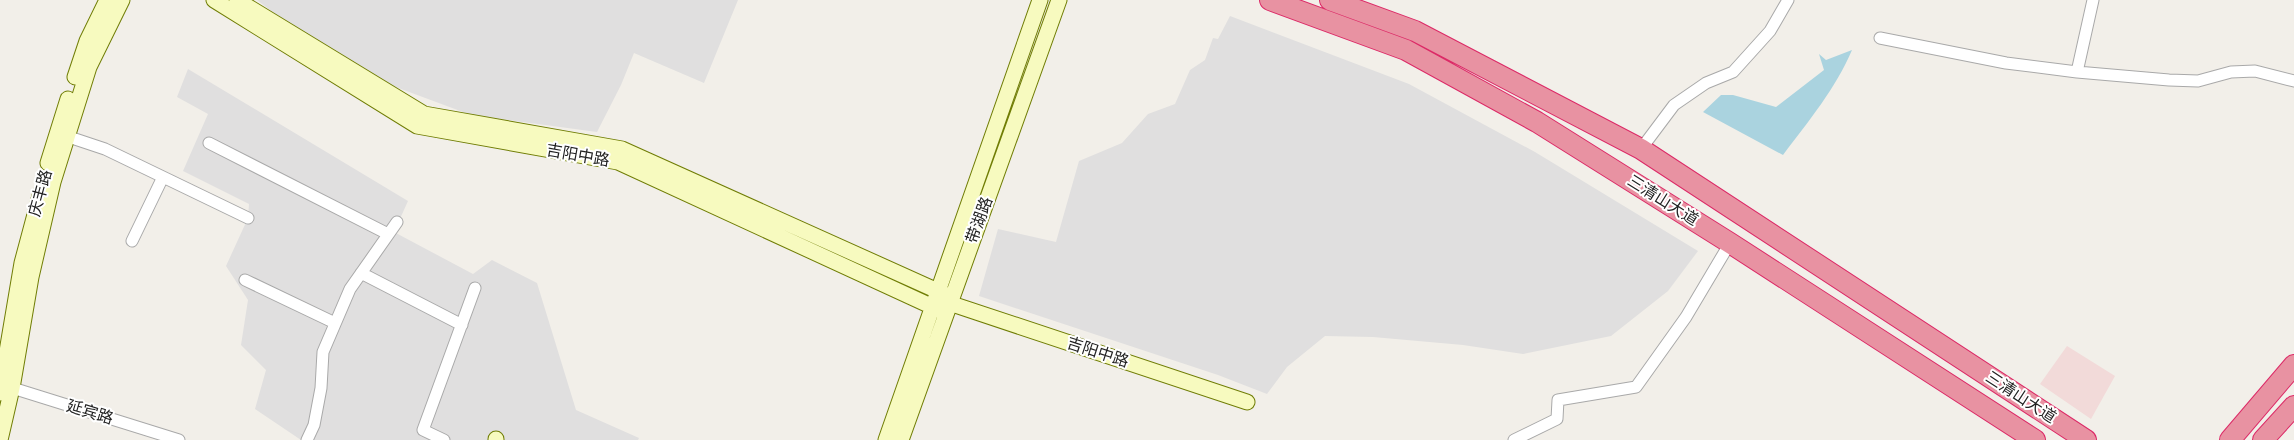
<svg xmlns="http://www.w3.org/2000/svg" width="2294" height="440" viewBox="0 0 2294 440" font-family="Arial,'Noto Sans SC',sans-serif">
  <style>
    .residential { fill: #e0dfdf }
    .commercial { fill: #f2dad9 }
    .water { fill: #aad3df }
    .lines { fill: none; stroke-linecap: round; stroke-linejoin: round }
    .street-casing { stroke: #a9a9a9; stroke-width: 13 }
    .secondary-casing { stroke: #707d05; stroke-width: 17 }
    .highway-casing { stroke: #dc2a67; stroke-width: 22 }
    .street { stroke: #fff; stroke-width: 11 }
    .secondary { stroke: #f7fabf; stroke-width: 15 }
    .highway { stroke: #e892a2; stroke-width: 20 }
    .labels { text-anchor: middle; dominant-baseline: central; stroke-width: 4; stroke-linejoin: round; paint-order: stroke }
    .street-label { font-size: 16px; fill: #222; stroke: #fff }
  </style>
  <rect width="100%" height="100%" fill="#f2efe9"/>
  <path class="residential" d="M 257,0 L 738,0 L 704,83 L 634,53 L 621,85 L 597,132 L 471,115 L 385,83 L 296,30 Z
    M 1230,16 L 1409,84 L 1535,152 L 1698,251 L 1668,291 L 1611,336 L 1523,354 L 1463,345 L 1373,337 L 1325,336 L 1287,367 L 1267,394 L 1218,375 L 979,296 L 998,229 L 1056,242 L 1079,161 L 1122,143 L 1148,114 L 1175,104 L 1190,70 L 1205,60 L 1213,38 L 1218,39 Z
    M 188,69 L 408,201 L 394,232 L 473,274 L 492,260 L 537,283 L 576,410 L 639,438 L 638,440 L 301,440 L 255,409 L 266,370 L 241,345 L 248,300 L 226,266 L 248,218 L 249,204 L 183,171 L 208,114 L 177,97 Z"/>
  <path class="commercial" d="M 2067,346 L 2115,376 L 2091,419 L 2040,384 Z"/>
  <path class="water" d="M 1852,50 C 1836,88 1808,122 1783,155 L 1703,112 L 1721,95 L 1733,95 L 1776,107 L 1824,70 L 1819,54 L 1826,60 Z"/>
  <g class="lines">
    <defs>
      <path id="street" d="M 1880,38 L 2006,63 L 2077,72 L 2169,80 L 2198,81 L 2231,72 L 2255,71 L 2294,81
        M 2077,72 L 2093,0
        M 60,134 L 105,149 L 248,218
        M 209,143 L 388,234
        M 1641,149 L 1674,105 L 1706,83 L 1733,72 L 1770,31 L 1788,0
        M 132,241 L 163,177
        M 361,273 L 462,325
        M 245,280 L 335,323
        M 6,386 L 179,440
        M 307,440 L 314,425 L 321,388 L 323,352 L 350,289 L 397,222
        M 444,440 L 423,430 L 475,288
        M 1514,440 L 1557,419 L 1558,400 L 1636,387 L 1686,317 L 1730,243"/>
      <path id="secondary" d="M 214,0 L 417,126 L 618,162 L 946,313
        M 237,0 L 424,114 L 622,149 L 951,297
        M 75,77 L 87,41 L 107,0
        M 48,163 L 68,99
        M 949,303 L 1247,402
        M 0,393 L 22,263 L 41,192
        M 0,440 L 12,388 L 31,277 L 53,182 L 89,67 L 122,0
        M 496,440 L 496,439
        M 886,440 L 1040,0
        M 901,440 L 1059,0"/>
      <path id="highway" d="M 1270,0 L 1406,50 L 1537,122 L 1730,243 L 2035,440
        M 1330,0 L 1415,31 L 1641,149 L 2086,440
        M 2230,440 L 2294,365
        M 2263,440 L 2294,406"/>
    </defs>
    <use href="#street" class="street-casing"/>
    <use href="#secondary" class="secondary-casing"/>
    <use href="#highway" class="highway-casing"/>
    <use href="#street" class="street"/>
    <use href="#secondary" class="secondary"/>
    <use href="#highway" class="highway"/>
  </g>
  <g class="labels">
    <g class="street-label">
      <text transform="translate(578 155) rotate(10)">吉阳中路</text>
      <text transform="translate(40 193) rotate(-75)">庆丰路</text>
      <text transform="translate(1663 200) rotate(32)">三清山大道</text>
      <text transform="translate(979 220) rotate(-70)">带湖路</text>
      <text transform="translate(1098 352) rotate(18)">吉阳中路</text>
      <text transform="translate(2021 397) rotate(33)">三清山大道</text>
      <text transform="translate(90 412) rotate(17)">延宾路</text>
    </g>
  </g>
</svg>
